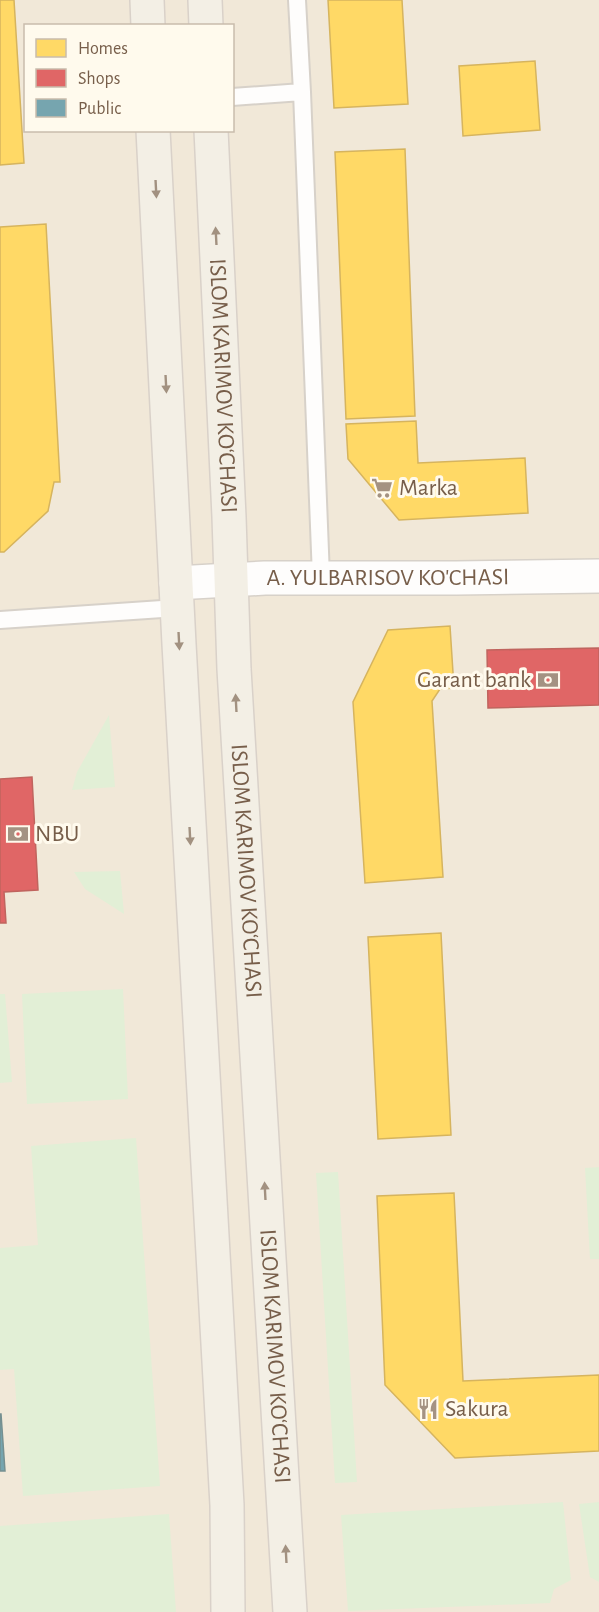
<svg xmlns="http://www.w3.org/2000/svg" width="599" height="1612" viewBox="0 0 599 1612" font-family="'Alegreya Sans',sans-serif">
  <style>
    .residential { fill: #f1e8d8; fill-rule: evenodd }
    .green { fill: #e2efd6 }
    .homes { fill: #ffd966; stroke: #d6b45e; stroke-width: 1.5 }
    .shops { fill: #e06666; stroke: #c0645e; stroke-width: 1.5 }
    .public { fill: #76a5af; stroke: #769091; stroke-width: 1.5 }
    .lines { fill: none; stroke-linecap: round; stroke-linejoin: round }
    .service-casing { stroke: #d7d1c9; stroke-width: 20 }
    .tertiary-casing { stroke: #d7d1c9; stroke-width: 36 }
    .primary-casing { stroke: #d9d1c9; stroke-width: 36 }
    .service { stroke: #fefdfc; stroke-width: 16 }
    .tertiary { stroke: #fefdfc; stroke-width: 33 }
    .primary { stroke: #f3efe5; stroke-width: 33 }
    .oneway { fill: #a29180 }
    .labels { text-anchor: middle; dominant-baseline: central; stroke-width: 6; stroke-linejoin: round; paint-order: stroke }
    .street-label { font-size: 24px; fill: #775e4a; stroke: #fffaed }
    .poi-label { font-size: 24px; fill: #775e4a; stroke: #fffaed; text-anchor: start }
  </style>
  <rect width="100%" height="100%" fill="#f8f4eb"/>
  <path class="residential" d="M 0,0 L 599,0 L 599,1612 L 0,1612 ZM 26,26 L 232,26 L 232,130 L 26,130 Z"/>
  <path class="green" d="M 109,715 L 115,787 L 72,790 L 77,772 Z
    M 120,871 L 124,914 L 85,889 L 74,872 Z
    M 123,989 L 128,1099 L 27,1104 L 22,994 Z
    M 0,994 L 5,994 L 12,1082 L 0,1083 Z
    M 136,1138 L 160,1486 L 23,1496 L 14,1369 L 0,1370 L 0,1248 L 38,1245 L 31,1146 Z
    M 599,1167 L 599,1259 L 590,1259 L 585,1168 Z
    M 338,1172 L 357,1482 L 335,1483 L 316,1173 Z
    M 563,1502 L 571,1580 L 554,1589 L 550,1603 L 348,1611 L 341,1515 Z
    M 599,1502 L 599,1582 L 590,1577 L 579,1504 Z
    M 169,1514 L 176,1612 L 0,1612 L 0,1526 Z"/>
  <path class="homes" d="M 0,0 L 14,0 L 24,163 L 0,165 Z
    M 328,0 L 402,0 L 408,104 L 334,108 Z
    M 535,61 L 540,130 L 463,136 L 459,66 Z
    M 405,149 L 415,416 L 346,419 L 335,152 Z
    M 46,224 L 60,482 L 54,482 L 48,511 L 4,552 L 0,552 L 0,227 Z
    M 416,421 L 418,463 L 525,458 L 528,513 L 399,520 L 348,459 L 346,424 Z
    M 450,626 L 454,688 L 440,689 L 432,701 L 443,877 L 365,883 L 353,702 L 388,630 Z
    M 441,933 L 451,1135 L 378,1139 L 368,937 Z
    M 454,1193 L 463,1381 L 599,1375 L 599,1451 L 455,1458 L 385,1385 L 377,1196 Z"/>
  <path class="shops" d="M 599,648 L 599,705 L 488,708 L 487,650 Z
    M 32,777 L 38,890 L 4,892 L 6,923 L 0,923 L 0,779 Z"/>
  <path class="public" d="M 0,1414 L 1,1414 L 5,1471 L 0,1471 Z"/>
  <g class="lines">
    <defs>
      <path id="service" d="M 297,0 L 302,92 L 321,577
        M 232,97 L 302,92
        M 0,620 L 177,608"/>
      <g id="tertiary">
        <path id="s1" d="M 176,583 L 265,578 L 456,578 L 599,576"/>
      </g>
      <g id="primary">
        <path d="M 147,0 L 148,26"/>
        <path d="M 205,0 L 206,26"/>
        <path d="M 153,130 L 179,644 L 227,1505 L 228,1612"/>
        <path id="s2" d="M 211,130 L 229,517 L 234,669 L 290,1612"/>
      </g>
    </defs>
    <use href="#service" class="service-casing"/>
    <use href="#tertiary" class="tertiary-casing"/>
    <use href="#primary" class="primary-casing"/>
    <use href="#service" class="service"/>
    <use href="#tertiary" class="tertiary"/>
    <use href="#primary" class="primary"/>
  </g>
  <defs><path id="oneway-solid" d="M-6-.8H1V-3.2L6.5 0L1 3.2V.8H-6Z" transform="scale(1.5)"/></defs>
  <g class="oneway">
    <use href="#oneway-solid" transform="translate(156 189) rotate(87)"/>
    <use href="#oneway-solid" transform="translate(216 236) rotate(-93)"/>
    <use href="#oneway-solid" transform="translate(166 384) rotate(87)"/>
    <use href="#oneway-solid" transform="translate(179 641) rotate(87)"/>
    <use href="#oneway-solid" transform="translate(236 703) rotate(-93)"/>
    <use href="#oneway-solid" transform="translate(190 836) rotate(87)"/>
    <use href="#oneway-solid" transform="translate(265 1191) rotate(-93)"/>
    <use href="#oneway-solid" transform="translate(286 1554) rotate(-93)"/>
  </g>
  <defs>
    <symbol id="supermarket-bare" viewBox="-9 -9 18 18"><path d="M-6-5.5h2.5l.6 2H6L4.5 2H-2.5L-4.4-4H-6ZM-1.5 3.2a1.3 1.3 0 1 0 .1 0ZM3 3.2a1.3 1.3 0 1 0 .1 0Z" fill="#a49282" stroke="#fffaed" stroke-width="2.5" paint-order="stroke"/></symbol>
    <symbol id="bank-bare" viewBox="-9 -9 18 18"><path d="M-6-4H6V4H-6ZM0-2.3a2.3 2.3 0 1 0 0 4.6a2.3 2.3 0 1 0 0-4.6Z" fill="#a49282" stroke="#fffaed" stroke-width="2.5" paint-order="stroke"/></symbol>
    <symbol id="restaurant-bare" viewBox="-9 -9 18 18"><path d="M-5-6h1v4h1v-4h1v4h1v-4h1v5L-1.5 .5V6h-2V.5L-5-1ZM5-6V6H3V1.5H1.5Q1.5-4 5-6Z" fill="#a49282" stroke="#fffaed" stroke-width="2.5" paint-order="stroke"/></symbol>
  </defs>
  <g fill-rule="evenodd">
    <use href="#supermarket-bare" x="367" y="473" width="30" height="30"/>
    <use href="#bank-bare" x="533" y="665" width="30" height="30"/>
    <use href="#bank-bare" x="3" y="819" width="30" height="30"/>
    <use href="#restaurant-bare" x="413" y="1394" width="30" height="30"/>
  </g>
  <g class="labels">
    <g class="street-label">
      <text stroke="none"><textPath href="#s2" startOffset="256">ISLOM KARIMOV KO‘CHASI</textPath></text>
      <text stroke="none"><textPath href="#s1" startOffset="212">A. YULBARISOV KO'CHASI</textPath></text>
      <text stroke="none"><textPath href="#s2" startOffset="742">ISLOM KARIMOV KO‘CHASI</textPath></text>
      <text stroke="none"><textPath href="#s2" startOffset="1228">ISLOM KARIMOV KO‘CHASI</textPath></text>
    </g>
    <g class="poi-label">
      <text x="399" y="488">Marka</text>
      <text x="531" y="680" text-anchor="end">Garant bank</text>
      <text x="35" y="834">NBU</text>
      <text x="445" y="1409">Sakura</text>
    </g>
  </g>
  <rect x="24" y="24" width="210" height="108" fill="#fffaed" stroke="#c9bcac" stroke-width="1.5"/>
  <rect x="36" y="39" width="30" height="18" fill="#ffd966" stroke="#c9bcac" stroke-width="1.5"/>
  <text x="78" y="54" font-size="18" fill="#775e4a">Homes</text>
  <rect x="36" y="69" width="30" height="18" fill="#e06666" stroke="#c9bcac" stroke-width="1.5"/>
  <text x="78" y="84" font-size="18" fill="#775e4a">Shops</text>
  <rect x="36" y="99" width="30" height="18" fill="#76a5af" stroke="#c9bcac" stroke-width="1.5"/>
  <text x="78" y="114" font-size="18" fill="#775e4a">Public</text>
</svg>
